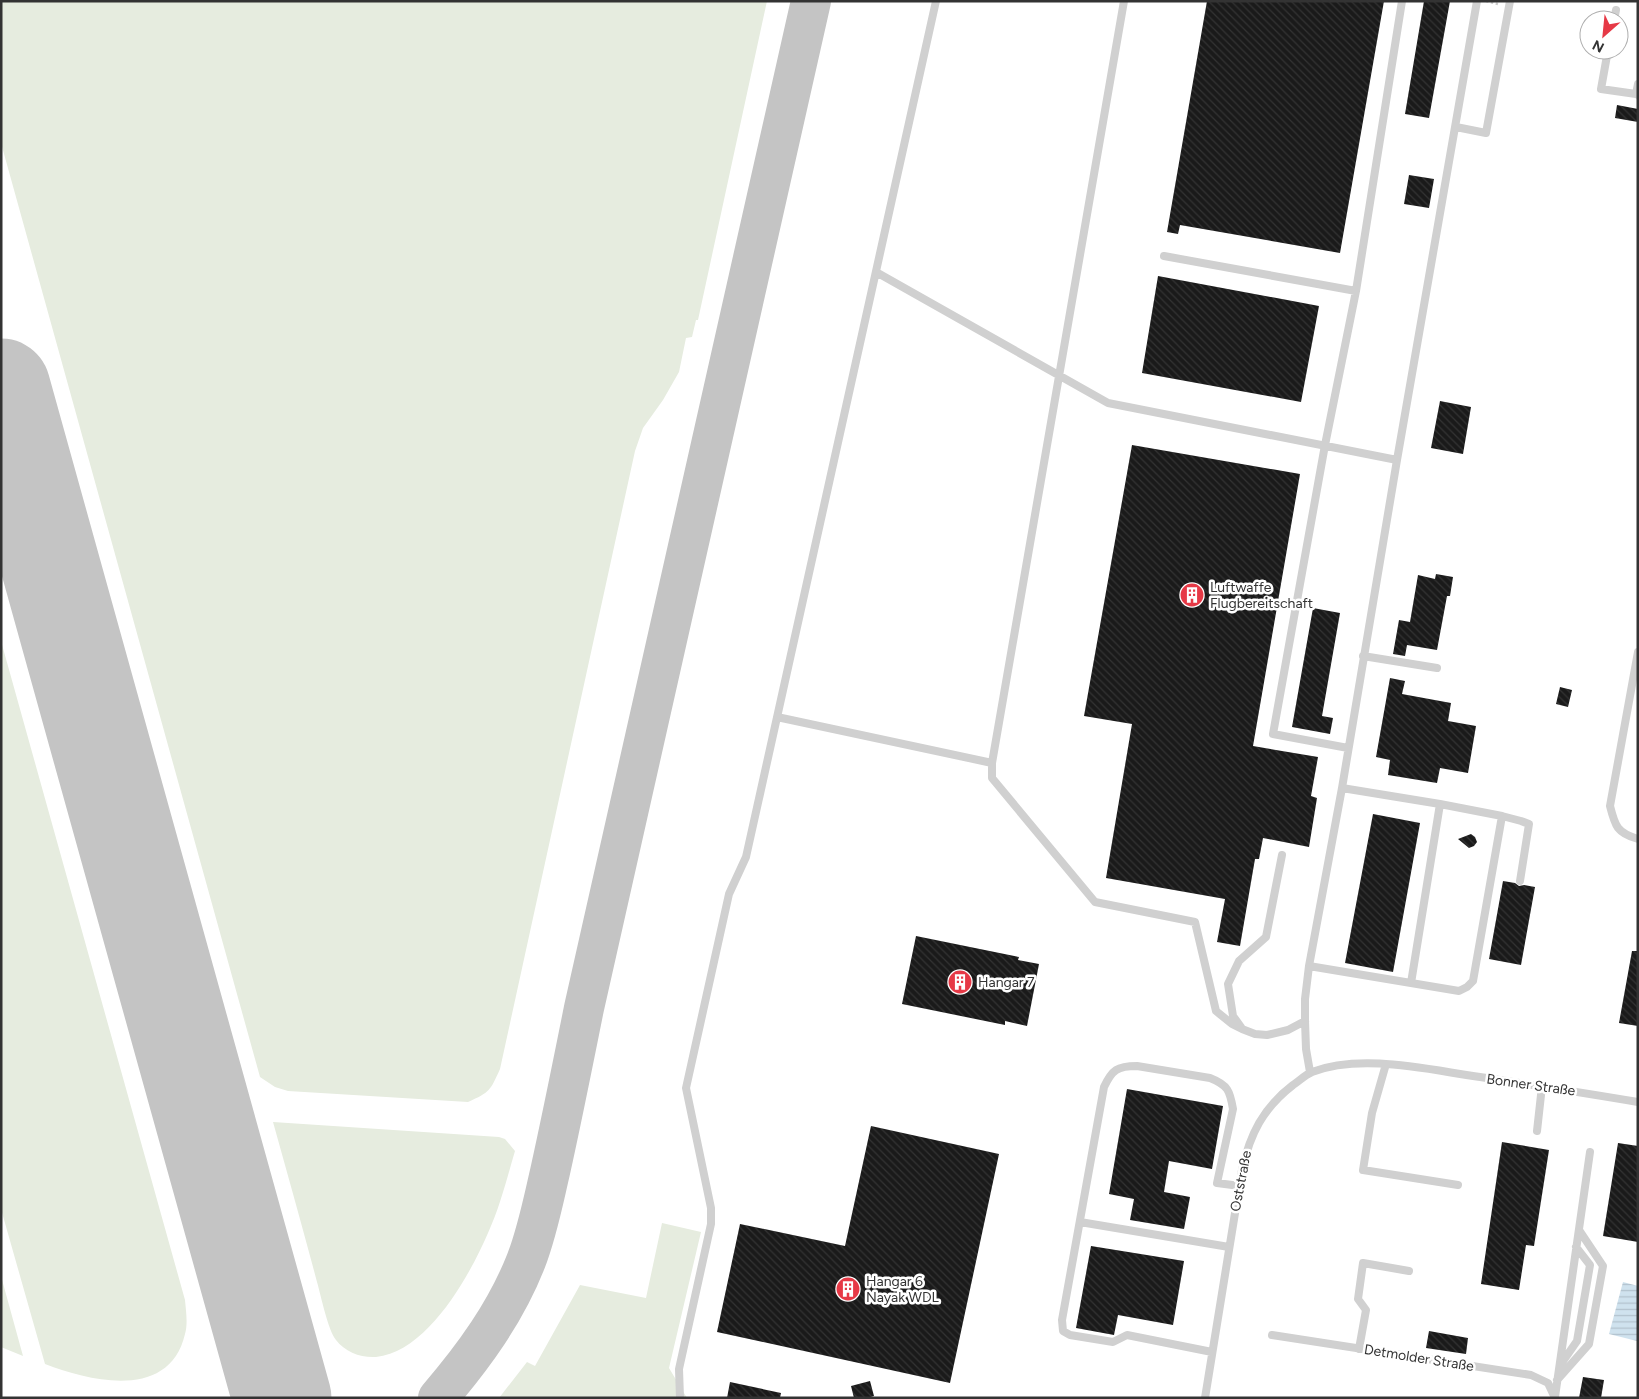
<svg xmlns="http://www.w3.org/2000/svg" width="1639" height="1399" viewBox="0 0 1639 1399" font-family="Figtree,sans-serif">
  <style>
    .grass { fill: #e6ecdf }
    .water { fill: url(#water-rules) }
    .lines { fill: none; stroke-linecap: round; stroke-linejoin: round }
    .taxiway { stroke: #c4c4c4; stroke-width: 40 }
    .runway { stroke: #c4c4c4; stroke-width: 99 }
    .building { fill: url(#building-back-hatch) }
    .path { stroke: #cdcdcd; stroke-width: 2.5; stroke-dasharray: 2.5 2.5; stroke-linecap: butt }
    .service { stroke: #d0d0d0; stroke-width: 8 }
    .labels { text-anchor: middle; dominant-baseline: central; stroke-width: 5; stroke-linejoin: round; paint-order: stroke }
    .poi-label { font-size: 14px; fill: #333; stroke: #fff; text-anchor: start }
    .street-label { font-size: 14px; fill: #333; stroke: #fff }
  </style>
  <defs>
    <pattern id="water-rules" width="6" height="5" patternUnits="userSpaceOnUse" patternTransform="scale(1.25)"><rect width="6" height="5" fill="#cfe2ee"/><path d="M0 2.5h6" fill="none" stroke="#b2c2cd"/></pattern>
    <pattern id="building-back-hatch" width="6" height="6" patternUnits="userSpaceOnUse" patternTransform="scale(1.25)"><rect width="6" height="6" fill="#1a1a1a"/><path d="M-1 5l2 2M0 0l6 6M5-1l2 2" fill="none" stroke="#333"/></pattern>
  </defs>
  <rect width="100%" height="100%" fill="#fff"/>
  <path class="grass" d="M 1,1 L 767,1 L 698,320 L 696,320 L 692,337 L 686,338 L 679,372 L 663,400 L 643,428 L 635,451 L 500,1069 C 490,1091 490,1092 468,1102 L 288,1091 L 275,1087 L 260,1077 L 1,143 Z
    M 1,641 L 185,1300 C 186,1311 188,1324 185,1334 C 170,1399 94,1383 45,1364 L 1,1209 Z
    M 273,1122 L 499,1137 L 505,1139 L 515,1151 C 507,1178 500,1207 488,1233 C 469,1277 427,1352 376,1357 C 361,1358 345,1352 336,1340 C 328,1330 321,1296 317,1282 C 303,1229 288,1176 273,1122 Z
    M 662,1223 L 701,1232 L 669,1368 L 687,1398 L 499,1398 L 527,1362 L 535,1366 L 580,1285 L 646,1298 Z
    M 1,1276 L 23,1356 L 1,1347 Z"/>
  <path class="water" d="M 1623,1282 L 1638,1286 L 1637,1341 L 1609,1334 Z"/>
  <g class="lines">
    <path class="taxiway" d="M 1,462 C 20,475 27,494 37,515
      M 263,1328 L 265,1369 L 263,1398
      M 438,1398 C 474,1356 506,1312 526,1261 C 537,1233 543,1202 550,1172 C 562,1118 573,1063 584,1008 L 811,1"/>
    <path class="runway" d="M 1,388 L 282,1398"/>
  </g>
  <path class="building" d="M 1207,1 L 1384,1 L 1340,253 L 1180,225 L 1178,234 L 1167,232 Z
    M 1424,1 L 1450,1 L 1429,118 L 1405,114 Z
    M 1617,105 L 1638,109 L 1638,122 L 1615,118 Z
    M 1409,175 L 1434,179 L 1429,208 L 1404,204 Z
    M 1158,276 L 1319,306 L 1301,402 L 1142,373 Z
    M 1440,401 L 1471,407 L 1463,454 L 1431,448 Z
    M 1132,445 L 1300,474 L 1253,746 L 1318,757 L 1311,796 L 1317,798 L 1309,847 L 1263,838 L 1259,859 L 1255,859 L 1240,946 L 1217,942 L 1225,899 L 1106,878 L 1132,724 L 1084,716 Z
    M 1436,574 L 1453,577 L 1450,596 L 1447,596 L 1437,650 L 1407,645 L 1405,656 L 1393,654 L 1399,620 L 1410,622 L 1418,575 L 1435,579 Z
    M 1313,608 L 1340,613 L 1322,716 L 1333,718 L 1330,734 L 1292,727 Z
    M 1390,678 L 1405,681 L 1402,694 L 1451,703 L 1448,721 L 1476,726 L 1468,773 L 1440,768 L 1437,783 L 1388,775 L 1390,760 L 1376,757 Z
    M 1560,687 L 1572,690 L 1568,707 L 1556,704 Z
    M 1373,814 L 1420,823 L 1393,972 L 1345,963 Z
    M 1471,834 L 1475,837 L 1477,842 L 1474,846 L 1469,848 L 1458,839 Z
    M 1503,881 L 1515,883 L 1519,886 L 1524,885 L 1535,887 L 1521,965 L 1489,959 Z
    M 916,936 L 1019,957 L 1018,960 L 1039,964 L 1027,1026 L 1005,1021 L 1005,1025 L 902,1004 Z
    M 1632,951 L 1638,951 L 1638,1026 L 1619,1023 Z
    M 1127,1089 L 1223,1106 L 1212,1169 L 1169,1161 L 1164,1192 L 1190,1197 L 1184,1229 L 1130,1220 L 1134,1199 L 1109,1194 Z
    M 871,1126 L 999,1154 L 950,1383 L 717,1332 L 740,1224 L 845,1246 Z
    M 1502,1142 L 1549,1150 L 1534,1246 L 1526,1245 L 1519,1290 L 1481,1284 Z
    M 1618,1143 L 1638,1146 L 1638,1242 L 1603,1236 Z
    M 1091,1246 L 1184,1261 L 1173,1325 L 1118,1315 L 1114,1335 L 1076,1328 Z
    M 1429,1331 L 1468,1338 L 1466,1354 L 1426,1348 Z
    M 1583,1377 L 1604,1380 L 1601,1398 L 1579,1398 Z
    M 870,1381 L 874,1396 L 868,1398 L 854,1398 L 851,1386 Z
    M 730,1382 L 781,1393 L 780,1398 L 727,1398 Z"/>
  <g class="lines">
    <path class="path" d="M 1486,1 L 1498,4"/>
    <path class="service" d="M 1124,1 L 992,763 L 992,778 L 1095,902 L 1195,922 L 1216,1011 L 1232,1024 L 1242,1029 L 1255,1034 L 1267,1035 L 1288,1030 L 1305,1021
      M 1614,20 L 1616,10
      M 1608,50 L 1601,89 L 1636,94
      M 1638,84 L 1636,94 L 1638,95
      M 1456,127 L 1486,133 L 1510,1
      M 1164,256 L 1356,291 L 1402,1
      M 876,272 L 1108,403 L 1397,460
      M 1638,652 L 1610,806 C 1615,826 1617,833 1638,839
      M 1363,656 L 1437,668
      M 777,717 L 992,763
      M 1348,748 L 1273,734 L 1325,445 L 1356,291
      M 1502,816 L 1521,821 L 1529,824 L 1520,881
      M 1309,966 L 1411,983 L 1440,804 L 1342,788
      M 1411,983 L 1459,991 L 1467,987 L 1473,981 L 1502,816 L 1440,804
      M 1241,1027 L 1233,1016 L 1228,984 L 1239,961 L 1266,937 L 1282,855
      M 1386,1064 L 1372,1113 L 1363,1170 L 1458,1185
      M 1310,1072 L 1306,1049 L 1305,1021 L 1305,999 L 1309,966 L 1342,788 L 1397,460 L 1477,1
      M 1537,1131 L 1542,1086
      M 1080,1222 L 1229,1247
      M 1272,1335 L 1531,1375 L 1548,1383 L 1555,1398
      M 1359,1349 L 1366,1310 L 1358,1299 L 1363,1263 L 1409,1271
      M 1212,1352 L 1127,1335 L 1113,1342 L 1070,1335 L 1063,1331 L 1062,1320 L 1104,1087 C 1112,1070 1117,1066 1137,1066 L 1210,1078 C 1228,1085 1230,1091 1233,1109 L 1217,1183 L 1240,1186
      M 1561,1364 L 1577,1341 L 1590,1265 L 1576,1247
      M 1557,1380 L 1589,1344 L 1603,1266 L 1579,1230
      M 1555,1397 L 1590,1152
      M 680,1398 L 679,1369 L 711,1224 L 711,1208 L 686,1088 L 729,894 L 746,857 L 936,1
      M 1205,1398 L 1242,1170 C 1250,1134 1263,1108 1293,1085 C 1299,1081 1305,1075 1312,1072 C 1362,1053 1429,1070 1480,1077 C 1533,1085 1585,1093 1638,1102"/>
  </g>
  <defs>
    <symbol id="building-disc" viewBox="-11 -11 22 22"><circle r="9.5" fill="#e63946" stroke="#fff"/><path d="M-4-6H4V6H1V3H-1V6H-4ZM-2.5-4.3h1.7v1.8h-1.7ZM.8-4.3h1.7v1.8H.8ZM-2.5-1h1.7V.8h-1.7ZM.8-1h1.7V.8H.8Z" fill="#fff"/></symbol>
  </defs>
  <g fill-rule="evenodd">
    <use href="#building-disc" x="1178" y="581" width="28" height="28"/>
    <use href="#building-disc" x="946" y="968" width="28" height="28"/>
    <use href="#building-disc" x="834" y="1275" width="28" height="28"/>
  </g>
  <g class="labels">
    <g class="poi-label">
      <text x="1210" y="587">Luftwaffe<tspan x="1210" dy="16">Flugbereitschaft</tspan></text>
      <text x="978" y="982">Hangar 7</text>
      <text x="866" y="1281">Hangar 6<tspan x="866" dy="16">Nayak WDL</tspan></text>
    </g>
    <g class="street-label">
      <text transform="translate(1531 1085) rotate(8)">Bonner Straße</text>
      <text transform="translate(1241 1181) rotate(-79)">Oststraße</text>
      <text transform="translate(1419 1358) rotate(9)">Detmolder Straße</text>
    </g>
  </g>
  <rect width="1639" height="1399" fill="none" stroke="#333333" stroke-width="5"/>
  <g transform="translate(1604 35) rotate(207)"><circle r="24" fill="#ffffff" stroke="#adadad"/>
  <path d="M0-4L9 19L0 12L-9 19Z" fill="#e63946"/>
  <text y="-8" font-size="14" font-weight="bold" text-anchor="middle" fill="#333333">N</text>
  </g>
</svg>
